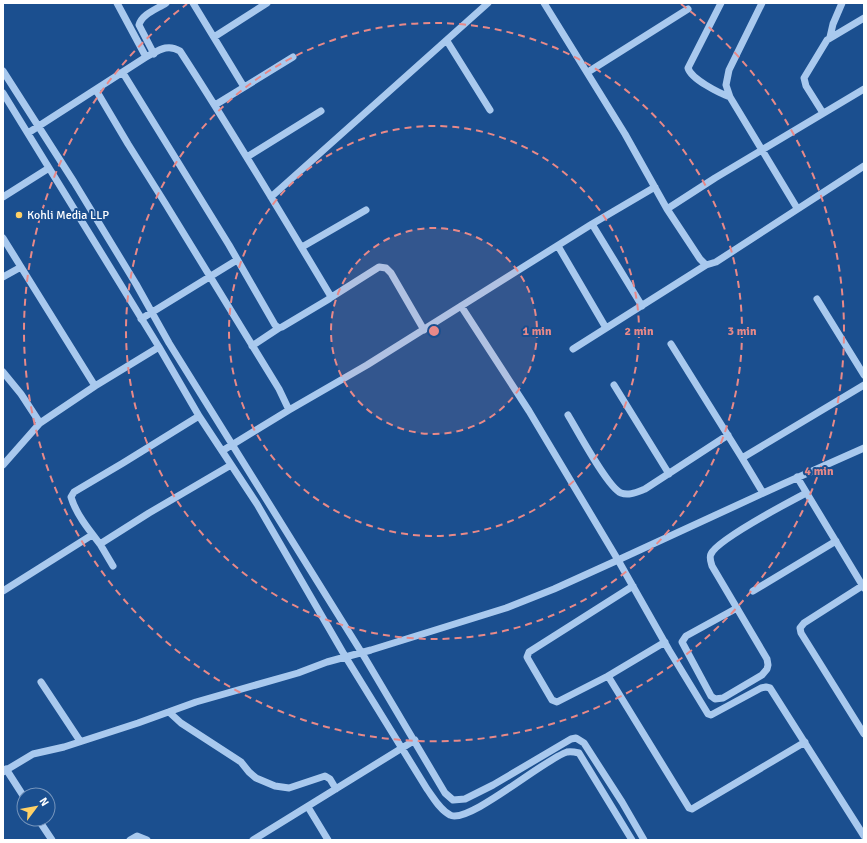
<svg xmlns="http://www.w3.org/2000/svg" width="867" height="843" viewBox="0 0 867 843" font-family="Signika,sans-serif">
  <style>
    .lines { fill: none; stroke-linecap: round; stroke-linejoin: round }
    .minor { stroke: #a9c9ee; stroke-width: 7 }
    .ring { fill: none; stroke: #e88989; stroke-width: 2; stroke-dasharray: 7 5 }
    .poi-dot { fill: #ffd166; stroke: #1b4f8f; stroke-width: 1.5 }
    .labels { text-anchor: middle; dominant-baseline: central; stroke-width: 4; stroke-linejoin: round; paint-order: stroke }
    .poi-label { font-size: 12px; fill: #fff; stroke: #1b4f8f; text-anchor: start }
    .centre { fill: #e88989; stroke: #1b4f8f; stroke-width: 2 }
    .ring-label { font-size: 12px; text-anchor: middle; font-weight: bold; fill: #e88989; stroke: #1b4f8f; stroke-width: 4; stroke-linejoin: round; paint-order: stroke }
  </style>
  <rect width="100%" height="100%" fill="#1b4f8f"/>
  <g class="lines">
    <path class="minor" d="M 117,3 L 146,57
      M 193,3 L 244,87
      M 544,3 L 625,134 L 667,209 L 700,259 L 706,265 L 716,262 L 864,166
      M 721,3 L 688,68 C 691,79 719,93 730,97
      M 762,3 L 729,70 L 726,85 L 730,97 L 797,208
      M 214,37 L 267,3
      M 830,37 L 833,24 L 842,3
      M 447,41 L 490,110
      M 154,54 L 139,25 C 142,14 157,9 166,3
      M 3,71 L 74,182 L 136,284 L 169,343 L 365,658 L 445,793 L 453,800 L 465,799 L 493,785 L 571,739 L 576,738 L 584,743 L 622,802 L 644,840
      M 588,72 L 688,9
      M 96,90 L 128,144 L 165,203 L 279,389 L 289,410
      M 3,93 L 159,347 L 199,416 L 257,504 L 345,656 L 427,789 C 433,797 440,810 450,815 C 468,825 544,759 567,752 C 571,751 575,752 579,753 L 632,840
      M 215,105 L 293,57
      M 823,113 L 806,86 L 804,78 L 827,40 L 864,18
      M 28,133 L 146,57 C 158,51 167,43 180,51 C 232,131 281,213 330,295 L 330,298 L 329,299 L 282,327 L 279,328 L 275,325 L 229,245 L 123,73
      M 247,157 L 321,111
      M 3,197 L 49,168
      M 271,197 L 488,3
      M 667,209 L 715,178 L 864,89
      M 592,224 L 642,306
      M 3,238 L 21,267 L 3,277
      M 558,246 L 606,328
      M 302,247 L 366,210
      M 21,267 L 95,386
      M 330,298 L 379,267 L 386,268 L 391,273 L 424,330
      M 817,299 L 864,375
      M 461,306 L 529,411 L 618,560 L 669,650 L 708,714 L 711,715 L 761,688 L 766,687 L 770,688 L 864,836
      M 141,319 L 237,260
      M 671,344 L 742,458
      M 252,346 L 279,328
      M 573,349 L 706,265
      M 3,372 L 21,394 L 40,423
      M 614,385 L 669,474
      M 568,415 C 577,430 608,488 621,493 C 629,496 637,492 645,489 L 728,435
      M 199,416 L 123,463 L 74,492 L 71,497 C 76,514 89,530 100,544 L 149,513 L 231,465
      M 222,451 L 289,410 L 367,365 L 592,224 L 655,187
      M 3,465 L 40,423 L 95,386 L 159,347
      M 797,477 L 864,588
      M 763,493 L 742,458 L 864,385
      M 100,544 L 113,566
      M 633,586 L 529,652 L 527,657 L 528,659 L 552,700 L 557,702 L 608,676 L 665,642
      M 862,586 L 804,623 L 800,628 L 801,633 L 864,734
      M 3,591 L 92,535
      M 753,591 L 836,541
      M 737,608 L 686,636 L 682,642 L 711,696 L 715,699 L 723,698 L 762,675 L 767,669 L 768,665 L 767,659 L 712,566 C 711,562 709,557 711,554 C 717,540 789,502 806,493
      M 608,676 L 689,808 L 692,809 L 805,742
      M 41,682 L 80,741
      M 169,712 L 181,723 L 241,762 L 249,772 L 256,778 L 275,786 L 289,788 L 325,776 L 330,779 L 336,789
      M 6,769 L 24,797
      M 3,772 L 33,754 L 64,747 L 138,723 L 196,702 L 298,673 L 327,662 L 371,650 L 506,608 L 554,589 L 618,560 L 783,484 L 864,448
      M 308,807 L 328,840
      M 38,819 L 52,840
      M 130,840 L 137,836 L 147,840
      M 253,840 L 415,740"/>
  </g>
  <circle cx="434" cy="331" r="103" fill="#e88989" fill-opacity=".12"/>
  <g class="ring">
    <circle cx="434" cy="331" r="103"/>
    <circle cx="434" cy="331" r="205"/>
    <circle cx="434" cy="331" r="308"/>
    <path d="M681 4A410 410 0 1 1 187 4"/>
  </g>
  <circle class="poi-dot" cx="19" cy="215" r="4"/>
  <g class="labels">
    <g class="poi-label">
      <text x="27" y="215">Kohli Media LLP</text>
    </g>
  </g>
  <circle cx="434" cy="331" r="6" class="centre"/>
  <g class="ring-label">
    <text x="537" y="335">1 min</text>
    <text x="639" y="335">2 min</text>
    <text x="742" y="335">3 min</text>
    <text x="819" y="475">4 min</text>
  </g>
  <rect width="867" height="843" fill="none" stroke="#ffffff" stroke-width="8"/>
  <g transform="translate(36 807) rotate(58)"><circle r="19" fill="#1b4f8f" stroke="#7695bc"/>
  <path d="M0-3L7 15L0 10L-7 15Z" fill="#ffd166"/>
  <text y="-6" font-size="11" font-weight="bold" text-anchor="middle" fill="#ffffff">N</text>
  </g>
</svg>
